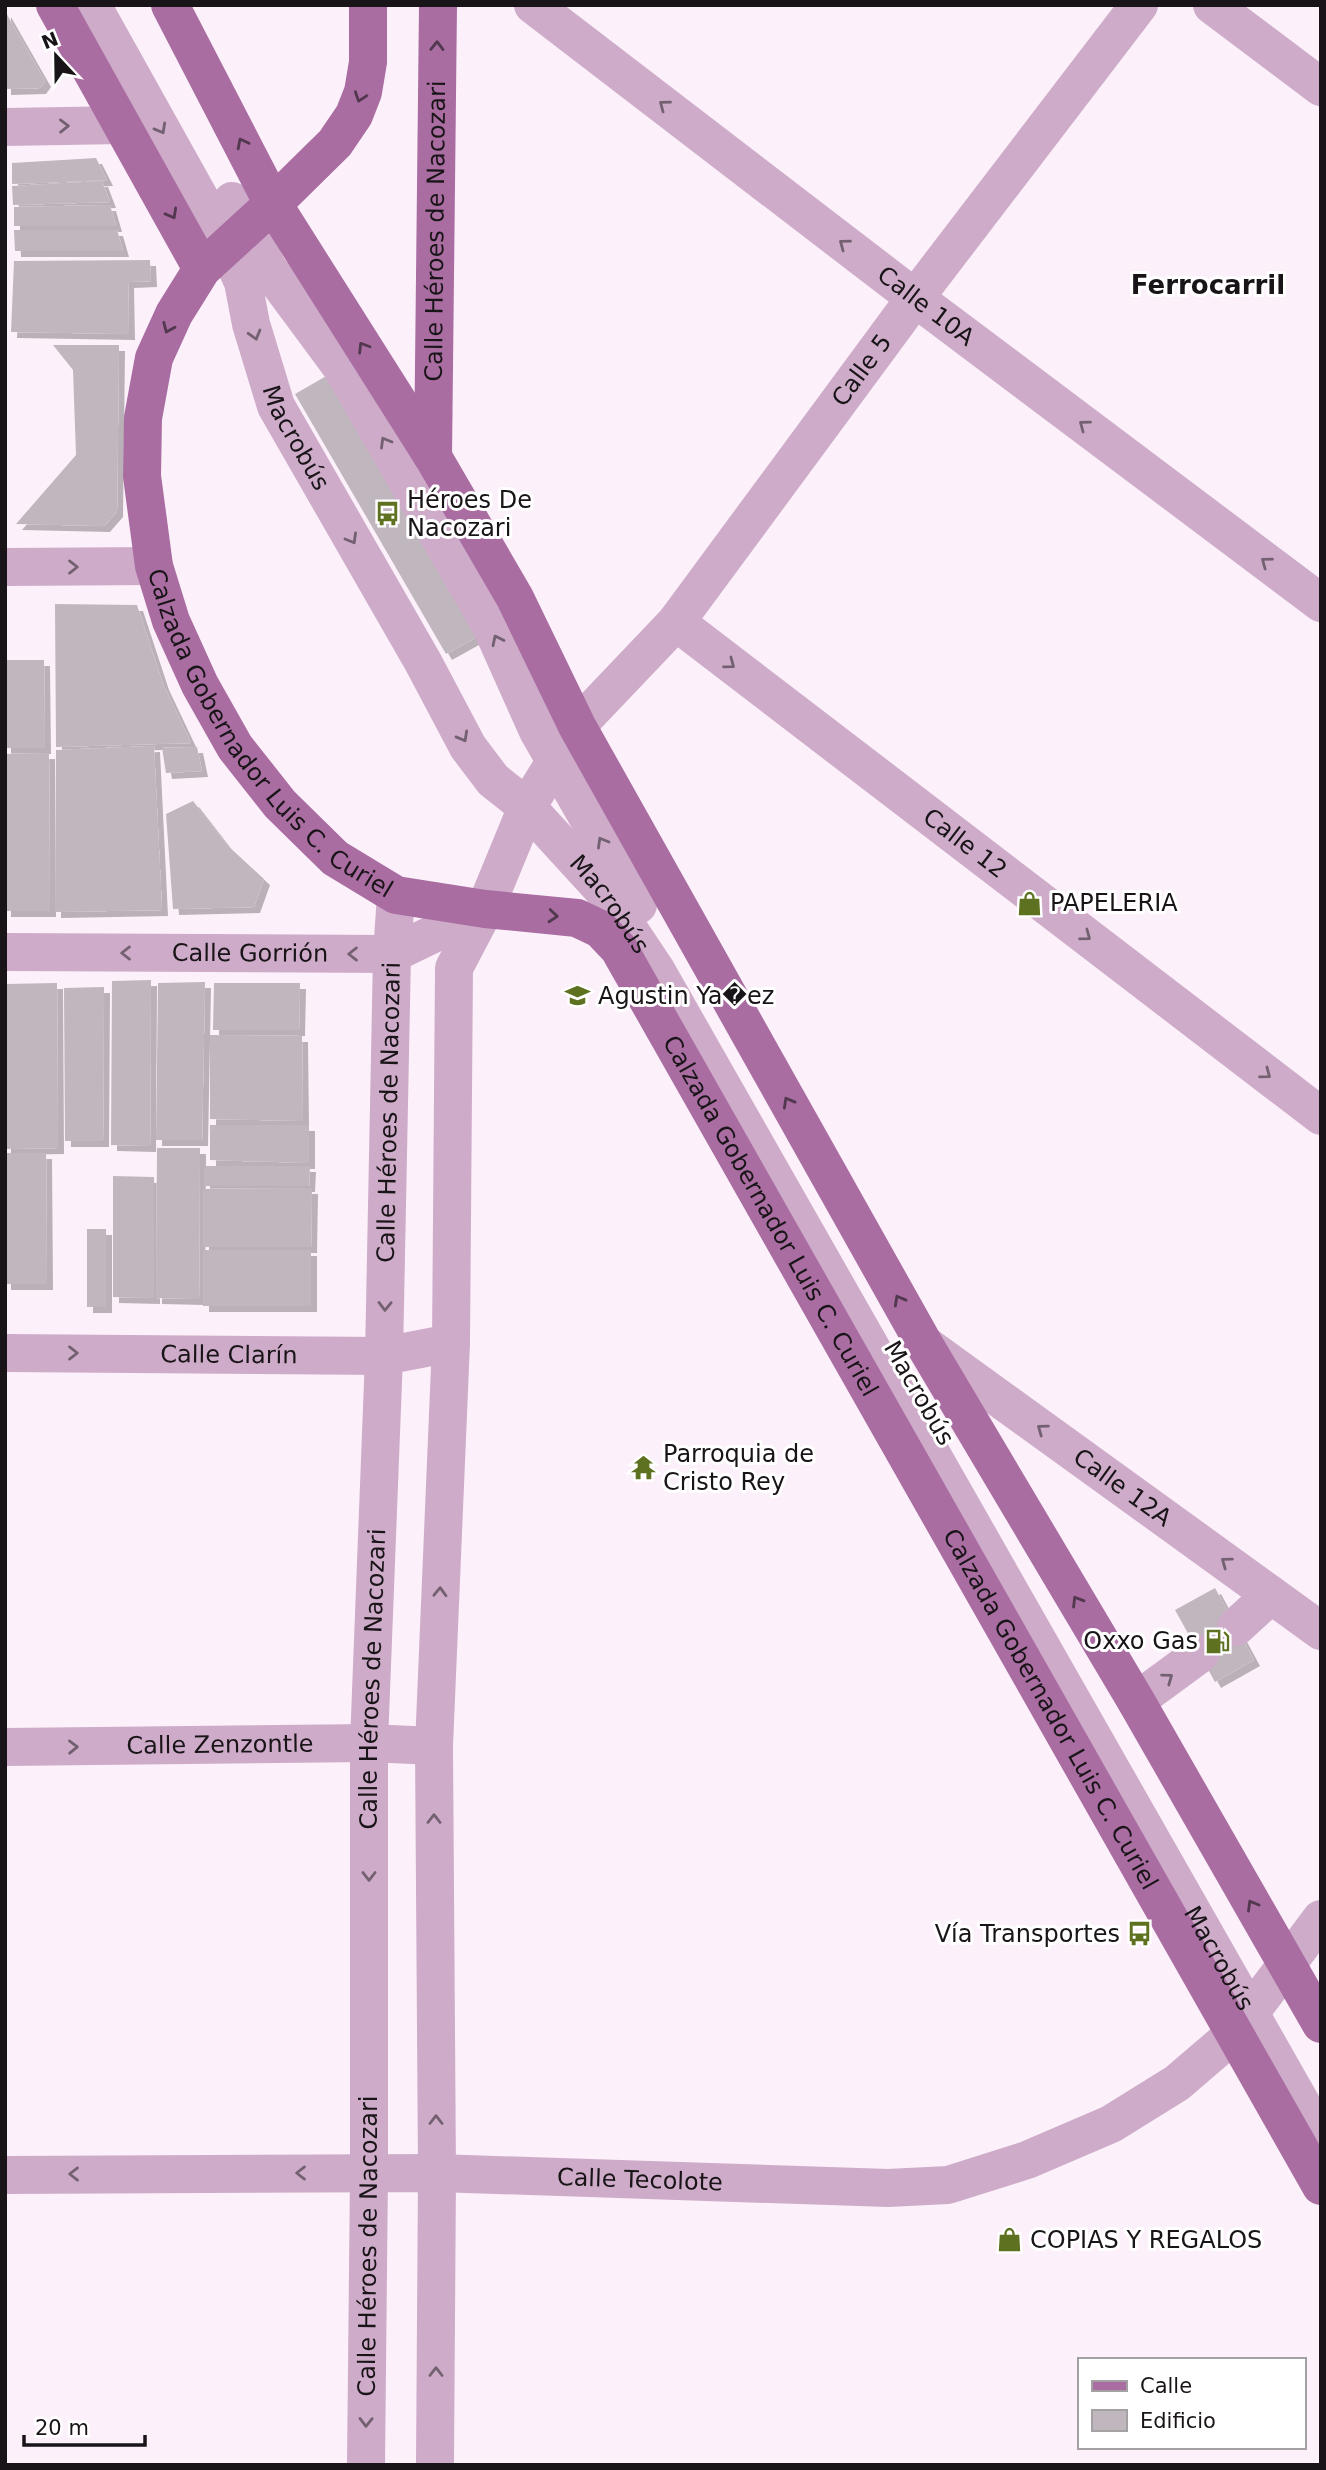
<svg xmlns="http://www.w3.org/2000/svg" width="1326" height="2470" viewBox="0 0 1326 2470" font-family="'DejaVu Sans',sans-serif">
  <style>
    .building { fill: #c0b6be; filter: url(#shadow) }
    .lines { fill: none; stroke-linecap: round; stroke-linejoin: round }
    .minor { stroke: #ceacc9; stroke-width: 38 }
    .major { stroke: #aa6da2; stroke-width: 38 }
    .oneway { stroke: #52384f }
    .oneway2 { stroke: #736070 }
    .labels { text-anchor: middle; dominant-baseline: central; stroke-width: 6; stroke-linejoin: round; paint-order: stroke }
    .street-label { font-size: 24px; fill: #181417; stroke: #fff }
    .poi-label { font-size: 24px; fill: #181417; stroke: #fff; text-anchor: start }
    .neighbourhood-label { font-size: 26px; font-weight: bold; fill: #181417; stroke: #fff }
  </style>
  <defs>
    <filter id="shadow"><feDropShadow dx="6" dy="6" stdDeviation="0" flood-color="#0004"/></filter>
  </defs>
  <rect width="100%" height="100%" fill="#fcf1fa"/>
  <path class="building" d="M 5,11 L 45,81 L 40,88 L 5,89 Z
    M 96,158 L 107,180 L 12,184 L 12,163 Z
    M 102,181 L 110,202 L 13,205 L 12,186 Z
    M 110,205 L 116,226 L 14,226 L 14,207 Z
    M 14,230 L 117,230 L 123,251 L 15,251 Z
    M 150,260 L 151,281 L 128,282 L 129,334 L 11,332 L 14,261 Z
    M 53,345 L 119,345 L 117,511 L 104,526 L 16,524 L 76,455 L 73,370 Z
    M 328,375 L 482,634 L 446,654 L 295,394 Z
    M 55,604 L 137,605 L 163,684 L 191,743 L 56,747 Z
    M 5,660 L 44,660 L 45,748 L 5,748 Z
    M 154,746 L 162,910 L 55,912 L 56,750 Z
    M 197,747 L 202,771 L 166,773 L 162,748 Z
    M 49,753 L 50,911 L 5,911 L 5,754 Z
    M 193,801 L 227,845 L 264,879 L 254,907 L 173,909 L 166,814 Z
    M 151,980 L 150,1146 L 111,1145 L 112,981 Z
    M 205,982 L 202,1140 L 156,1140 L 158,983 Z
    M 57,983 L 58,1148 L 5,1149 L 5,984 Z
    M 214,983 L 300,983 L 299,1030 L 213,1030 Z
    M 104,987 L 103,1141 L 65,1141 L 64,988 Z
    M 210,1035 L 302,1036 L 303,1121 L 210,1119 Z
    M 210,1125 L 309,1125 L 309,1163 L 210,1160 Z
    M 157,1148 L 200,1148 L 199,1299 L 156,1298 Z
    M 5,1153 L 46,1153 L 47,1284 L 5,1284 Z
    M 204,1166 L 310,1166 L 309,1186 L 204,1186 Z
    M 113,1176 L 154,1177 L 154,1298 L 113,1297 Z
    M 312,1188 L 311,1247 L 203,1247 L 203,1189 Z
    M 87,1229 L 106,1229 L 106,1307 L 87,1307 Z
    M 203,1250 L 311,1250 L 311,1306 L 203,1306 Z
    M 1215,1588 L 1254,1660 L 1215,1682 L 1175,1610 Z"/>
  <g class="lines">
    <g class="minor">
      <path id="s1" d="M 92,5 L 227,247 L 243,282 L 251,324 L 276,406 L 423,662 L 468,747 L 493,780 L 527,807 L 602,889 L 656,970 L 1321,2138"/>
      <path id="s2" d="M 533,5 L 915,298 L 1321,603"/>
      <path d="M 1212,5 L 1321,87"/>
      <path d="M 5,127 L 123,125"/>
      <path d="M 232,201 L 268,268 L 342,368 L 491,626 L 538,731 L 638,905"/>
      <path d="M 5,567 L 154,566"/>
      <path id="s3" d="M 676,622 L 1321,1116"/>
      <path id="s4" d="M 5,952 L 392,954 L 485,909"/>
      <path id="s5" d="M 924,1344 L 1321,1631"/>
      <path id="s6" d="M 5,1353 L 384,1356 L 451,1343"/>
      <path d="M 1236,1627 L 1271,1595"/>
      <path d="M 1136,1701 L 1200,1654"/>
      <path id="s7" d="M 5,1747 L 369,1743 L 434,1746"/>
      <path id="s8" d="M 5,2175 L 437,2173 L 888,2188 L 948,2185 L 1027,2160 L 1111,2124 L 1177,2083 L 1234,2034 L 1321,1919"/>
      <path id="s9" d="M 366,2465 L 369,2173 L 369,1743 L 384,1356 L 392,954 L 396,895"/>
      <path id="s10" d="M 435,2465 L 437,2173 L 434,1746 L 451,1343 L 454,968 L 485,909 L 527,807 L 577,726 L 676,622 L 915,298 L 1139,5"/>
    </g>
    <g class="major">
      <path d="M 55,5 L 202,269"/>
      <path d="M 170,5 L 273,204 L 433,457 L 515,598 L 577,726 L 924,1344 L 1136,1701 L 1321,2024"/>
      <path id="s11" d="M 368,5 L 368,62 L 363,92 L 354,115 L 335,143 L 273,204 L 202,269 L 174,314 L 154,358 L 143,418 L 142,476 L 154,566 L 171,621 L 200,685 L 235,747 L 280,804 L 335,858 L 396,895 L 485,909 L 577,918 L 600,929 L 619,949 L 1321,2186"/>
      <path id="s12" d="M 433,457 L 438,5"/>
    </g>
  </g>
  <defs><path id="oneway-chevron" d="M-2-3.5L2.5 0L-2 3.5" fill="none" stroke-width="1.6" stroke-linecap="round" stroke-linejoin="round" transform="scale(1.75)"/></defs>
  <g class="oneway">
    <use href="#oneway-chevron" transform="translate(437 46) rotate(-89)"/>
    <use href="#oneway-chevron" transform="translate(360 97) rotate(109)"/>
    <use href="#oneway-chevron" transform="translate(242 143) rotate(-117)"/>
    <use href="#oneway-chevron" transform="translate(172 214) rotate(61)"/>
    <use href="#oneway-chevron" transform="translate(168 328) rotate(114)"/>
    <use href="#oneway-chevron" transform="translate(363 347) rotate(-122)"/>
    <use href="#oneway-chevron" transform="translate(553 916) rotate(5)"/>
    <use href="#oneway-chevron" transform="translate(788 1102) rotate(-119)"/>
    <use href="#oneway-chevron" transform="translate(899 1300) rotate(-119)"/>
    <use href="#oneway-chevron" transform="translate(1077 1601) rotate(-121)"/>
    <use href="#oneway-chevron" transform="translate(1252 1905) rotate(-120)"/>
  </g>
  <g class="oneway2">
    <use href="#oneway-chevron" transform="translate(664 105) rotate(-143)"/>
    <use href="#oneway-chevron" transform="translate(64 126) rotate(-1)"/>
    <use href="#oneway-chevron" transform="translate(161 129) rotate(61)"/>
    <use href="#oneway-chevron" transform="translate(844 244) rotate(-143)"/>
    <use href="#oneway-chevron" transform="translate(255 335) rotate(74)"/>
    <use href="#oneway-chevron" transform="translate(1084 425) rotate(-143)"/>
    <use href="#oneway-chevron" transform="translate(385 442) rotate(-120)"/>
    <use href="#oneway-chevron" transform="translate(352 539) rotate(60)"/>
    <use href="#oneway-chevron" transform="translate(1266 562) rotate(-143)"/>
    <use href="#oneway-chevron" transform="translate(73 567)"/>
    <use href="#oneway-chevron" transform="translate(497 640) rotate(-116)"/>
    <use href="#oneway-chevron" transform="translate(730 664) rotate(37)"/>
    <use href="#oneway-chevron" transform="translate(463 737) rotate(61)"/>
    <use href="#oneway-chevron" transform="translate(602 842) rotate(-120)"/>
    <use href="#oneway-chevron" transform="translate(1086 936) rotate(37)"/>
    <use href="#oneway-chevron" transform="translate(126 953) rotate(-180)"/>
    <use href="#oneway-chevron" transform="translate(353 954) rotate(-180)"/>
    <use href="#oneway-chevron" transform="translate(1266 1074) rotate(37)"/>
    <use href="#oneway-chevron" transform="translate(385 1306) rotate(91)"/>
    <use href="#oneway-chevron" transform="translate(73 1353)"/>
    <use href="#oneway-chevron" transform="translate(1042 1429) rotate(-144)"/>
    <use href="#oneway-chevron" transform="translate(1226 1562) rotate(-144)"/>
    <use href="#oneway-chevron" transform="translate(440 1592) rotate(-88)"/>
    <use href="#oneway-chevron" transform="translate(1168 1678) rotate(-36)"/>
    <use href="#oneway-chevron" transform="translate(73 1747) rotate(-1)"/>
    <use href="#oneway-chevron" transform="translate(434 1819) rotate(-90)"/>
    <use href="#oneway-chevron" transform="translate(369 1876) rotate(90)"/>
    <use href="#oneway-chevron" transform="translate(436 2120) rotate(-90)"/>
    <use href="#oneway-chevron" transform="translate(301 2173) rotate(180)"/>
    <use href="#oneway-chevron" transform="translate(74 2174) rotate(180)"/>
    <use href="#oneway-chevron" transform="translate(436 2372) rotate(-90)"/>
    <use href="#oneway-chevron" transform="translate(366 2422) rotate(91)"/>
  </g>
  <defs>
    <symbol id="bus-bare" viewBox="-9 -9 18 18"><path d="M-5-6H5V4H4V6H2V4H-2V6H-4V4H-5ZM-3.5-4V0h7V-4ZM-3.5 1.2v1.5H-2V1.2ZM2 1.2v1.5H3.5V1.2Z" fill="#5e7120" stroke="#fff" stroke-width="2.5" paint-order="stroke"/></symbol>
    <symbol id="shop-bare" viewBox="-9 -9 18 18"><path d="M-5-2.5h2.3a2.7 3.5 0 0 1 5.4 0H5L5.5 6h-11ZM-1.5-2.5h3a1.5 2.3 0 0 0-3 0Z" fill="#5e7120" stroke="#fff" stroke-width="2.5" paint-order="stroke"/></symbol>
    <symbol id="school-bare" viewBox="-9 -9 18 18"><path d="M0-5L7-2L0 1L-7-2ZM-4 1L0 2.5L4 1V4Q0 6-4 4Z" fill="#5e7120" stroke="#fff" stroke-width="2.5" paint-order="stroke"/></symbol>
    <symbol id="temple-bare" viewBox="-9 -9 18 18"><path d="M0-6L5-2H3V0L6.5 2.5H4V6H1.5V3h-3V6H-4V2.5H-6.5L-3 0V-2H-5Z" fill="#5e7120" stroke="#fff" stroke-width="2.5" paint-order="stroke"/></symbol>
    <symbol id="fuel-bare" viewBox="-9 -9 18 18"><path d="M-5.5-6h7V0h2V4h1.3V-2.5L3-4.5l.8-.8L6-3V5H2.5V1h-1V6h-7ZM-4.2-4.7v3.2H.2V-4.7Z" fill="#5e7120" stroke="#fff" stroke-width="2.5" paint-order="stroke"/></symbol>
  </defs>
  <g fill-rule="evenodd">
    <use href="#bus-bare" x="370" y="496" width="35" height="35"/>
    <use href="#shop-bare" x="1012" y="886" width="35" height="35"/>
    <use href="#school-bare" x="560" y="978" width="35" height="35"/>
    <use href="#temple-bare" x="626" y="1450" width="35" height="35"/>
    <use href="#fuel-bare" x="1200" y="1624" width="35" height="35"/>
    <use href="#bus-bare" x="1122" y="1916" width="35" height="35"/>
    <use href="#shop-bare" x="992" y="2222" width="35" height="35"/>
  </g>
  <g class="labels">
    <g class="street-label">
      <text stroke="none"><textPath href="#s12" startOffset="226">Calle Héroes de Nacozari</textPath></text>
      <text stroke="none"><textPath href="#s2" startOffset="495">Calle 10A</textPath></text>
      <text stroke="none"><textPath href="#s10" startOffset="2226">Calle 5</textPath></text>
      <text stroke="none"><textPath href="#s1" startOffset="481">Macrobús</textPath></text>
      <text stroke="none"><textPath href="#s11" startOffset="849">Calzada Gobernador Luis C. Curiel</textPath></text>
      <text stroke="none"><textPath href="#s3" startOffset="364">Calle 12</textPath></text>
      <text stroke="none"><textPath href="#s1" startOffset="1048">Macrobús</textPath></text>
      <text stroke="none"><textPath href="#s4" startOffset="245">Calle Gorrión</textPath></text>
      <text stroke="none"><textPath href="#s9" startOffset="1353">Calle Héroes de Nacozari</textPath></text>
      <text stroke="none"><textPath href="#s11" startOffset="1603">Calzada Gobernador Luis C. Curiel</textPath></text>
      <text stroke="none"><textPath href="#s6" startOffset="224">Calle Clarín</textPath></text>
      <text transform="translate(919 1393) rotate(60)">Macrobús</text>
      <text stroke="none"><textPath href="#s5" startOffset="245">Calle 12A</textPath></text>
      <text stroke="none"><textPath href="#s9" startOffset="786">Calle Héroes de Nacozari</textPath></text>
      <text stroke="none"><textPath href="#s11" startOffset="2170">Calzada Gobernador Luis C. Curiel</textPath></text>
      <text stroke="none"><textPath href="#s7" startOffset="215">Calle Zenzontle</textPath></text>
      <text stroke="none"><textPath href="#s1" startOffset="2266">Macrobús</textPath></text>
      <text stroke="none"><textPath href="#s8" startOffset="635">Calle Tecolote</textPath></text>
      <text stroke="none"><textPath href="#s9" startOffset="219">Calle Héroes de Nacozari</textPath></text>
    </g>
    <g class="poi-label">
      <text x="407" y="500">Héroes De<tspan x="407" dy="28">Nacozari</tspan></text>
      <text x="1050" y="903">PAPELERIA</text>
      <text x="598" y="996">Agustin Ya�ez</text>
      <text x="663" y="1454">Parroquia de<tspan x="663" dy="28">Cristo Rey</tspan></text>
      <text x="1198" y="1641" text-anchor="end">Oxxo Gas</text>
      <text x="1120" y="1934" text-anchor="end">Vía Transportes</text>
      <text x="1030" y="2240">COPIAS Y REGALOS</text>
    </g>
    <g class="neighbourhood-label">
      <text x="1208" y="285">Ferrocarril</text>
    </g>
  </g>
  <rect width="1326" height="2470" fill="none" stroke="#181417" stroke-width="14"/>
  <rect x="1078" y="2358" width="228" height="91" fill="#ffffff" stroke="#a3a1a2" stroke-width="2"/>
  <rect x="1092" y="2381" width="35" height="10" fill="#aa6da2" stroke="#a3a1a2" stroke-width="2"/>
  <text x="1140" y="2393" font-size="21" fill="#181417">Calle</text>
  <rect x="1092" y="2410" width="35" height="21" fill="#c0b6be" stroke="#a3a1a2" stroke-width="2"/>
  <text x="1140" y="2428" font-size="21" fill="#181417">Edificio</text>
  <g transform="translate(56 56) rotate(338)" stroke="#ffffff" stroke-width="5" paint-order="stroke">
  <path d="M0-5L12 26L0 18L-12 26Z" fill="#181417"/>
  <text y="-10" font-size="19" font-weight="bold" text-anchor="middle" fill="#181417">N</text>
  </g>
  <path d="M24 2435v10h121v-10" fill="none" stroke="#181417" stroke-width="3.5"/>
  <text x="35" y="2435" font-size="21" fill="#181417" stroke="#ffffff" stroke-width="5" paint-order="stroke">20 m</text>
</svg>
